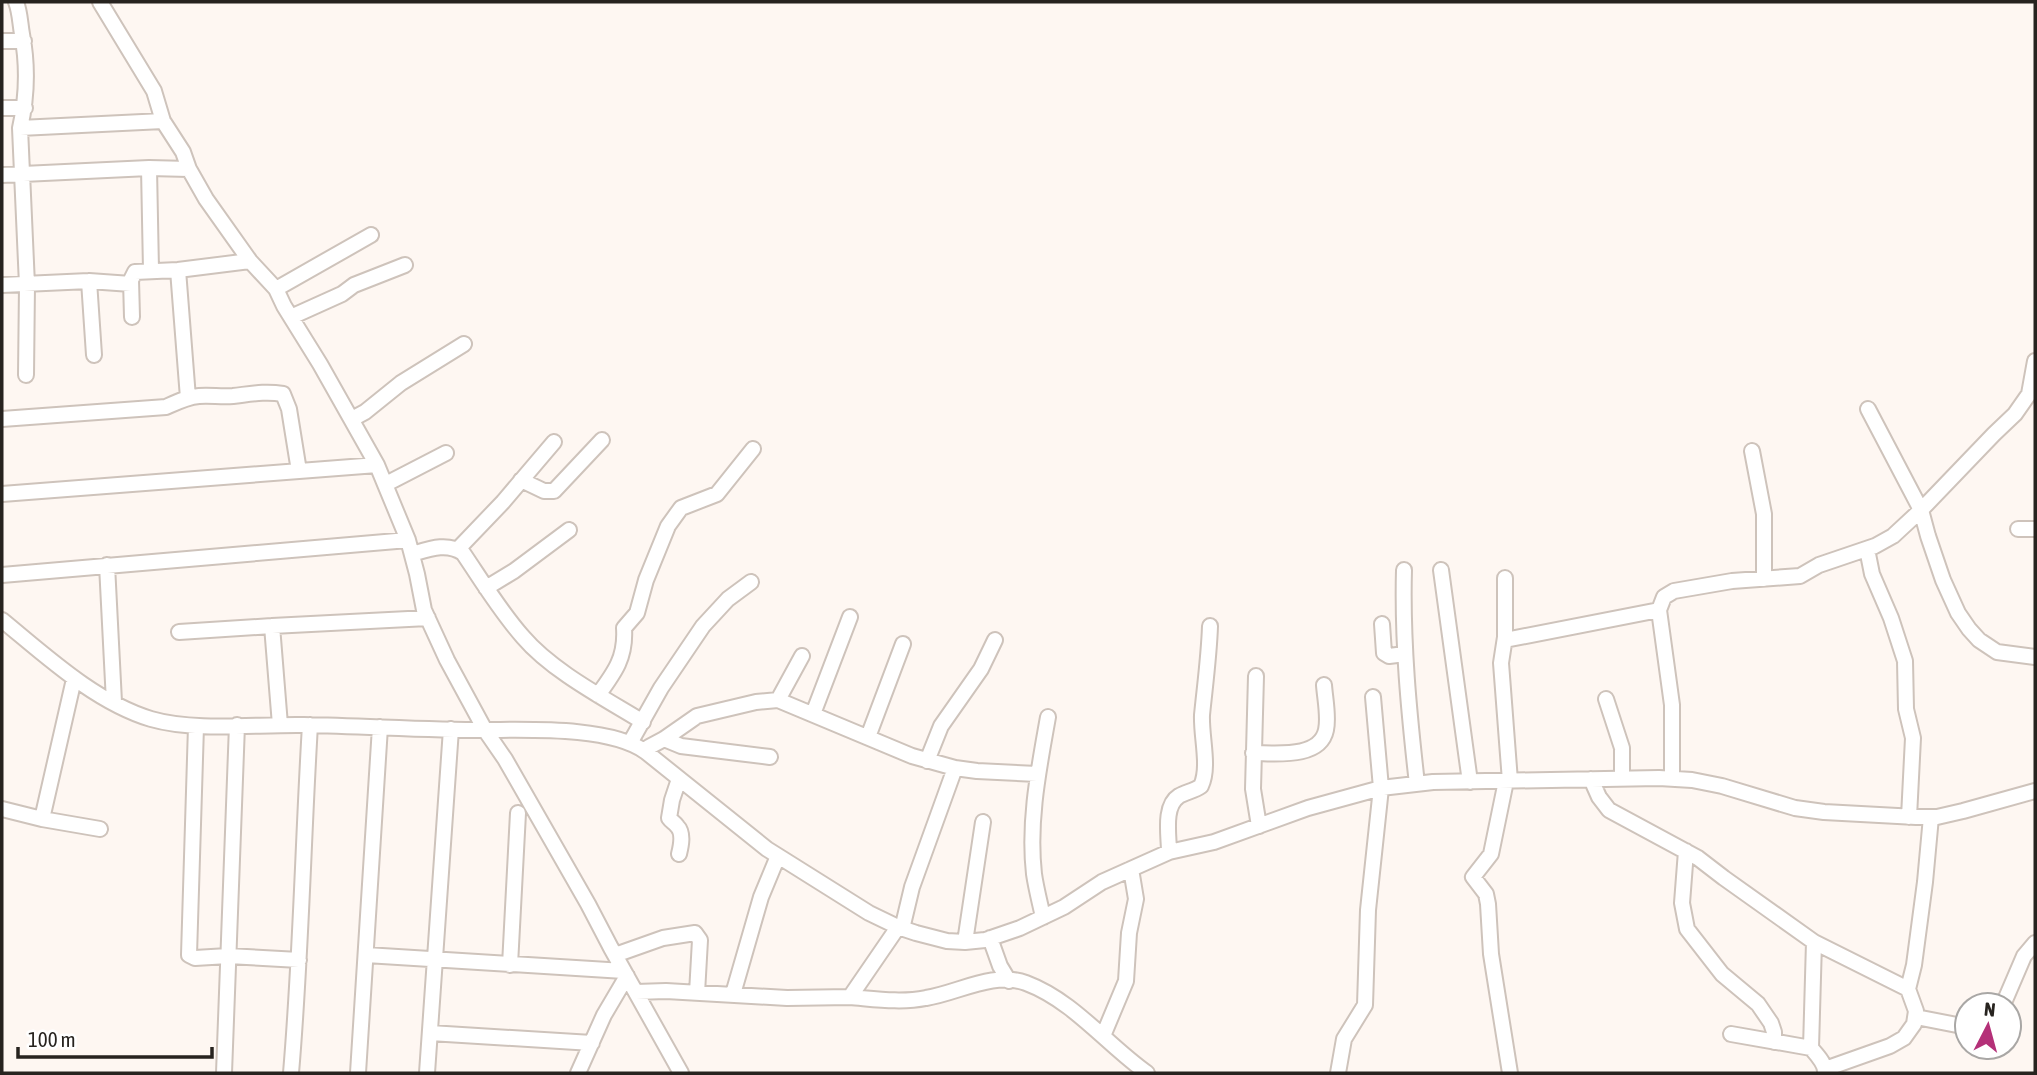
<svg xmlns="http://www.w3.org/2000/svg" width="2037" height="1075" viewBox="0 0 2037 1075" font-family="'Asap Condensed',sans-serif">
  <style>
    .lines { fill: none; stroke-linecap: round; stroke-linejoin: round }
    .minor-casing { stroke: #cec3bb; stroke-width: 18 }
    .minor { stroke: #fff; stroke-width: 14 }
  </style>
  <rect width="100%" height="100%" fill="#fef7f2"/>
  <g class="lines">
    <defs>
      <path id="minor" d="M 16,2 C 20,12 20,23 22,34 C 28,66 27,97 20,128 L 27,285 L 26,375
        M 100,2 L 154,91 L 163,121 L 183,152 L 189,169 L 206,199 L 250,261 L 276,289 L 284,306 L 320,364 L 377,465 L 408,540 L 417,574 L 424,610 L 447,660 L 485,730 L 505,759 L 588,904 L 611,948 L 681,1073
        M 2,41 L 24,41
        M 2,108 L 25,108
        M 20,128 L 163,121
        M 149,168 L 151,270
        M 2,175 L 149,168 L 189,169
        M 178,270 L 188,398
        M 89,281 L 94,355
        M 2,285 L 89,281 L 131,284
        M 276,289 L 371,235
        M 132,317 L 131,280 L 135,272 L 178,270 L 250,261
        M 291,317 L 342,294 L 354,285 L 405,265
        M 1868,409 L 1921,510 L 1928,536 L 1943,580 L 1958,613 L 1969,629 L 1979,640 L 1997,652 L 2035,657
        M 2,419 L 166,407 C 177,402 187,397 199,396 C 210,395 221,397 233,396 C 251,394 265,391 283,394 L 289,409 L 299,471
        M 352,419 L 365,412 L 401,383 L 464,344
        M 1752,451 L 1764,514 L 1764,579
        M 521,480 L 544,491 L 554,491 L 602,440
        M 386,484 L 446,453
        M 2,494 L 377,465
        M 2018,529 L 2035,529
        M 458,549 L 503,502 L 554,442
        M 1867,549 L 1872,574 L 1891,618 L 1905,661 L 1906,709 L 1913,738 L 1909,817
        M 412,554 C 429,549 447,542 463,553 C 482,581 500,611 523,637 C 552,671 604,698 643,722
        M 107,565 L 114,702
        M 1404,570 C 1402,642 1409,713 1417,784
        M 1441,570 L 1470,782
        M 2,575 L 408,540
        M 1505,578 L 1505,637 L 1501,663 L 1510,781
        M 486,588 L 514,571 L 569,530
        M 1659,610 L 1664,597 L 1674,591 L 1732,581 L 1800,576 L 1819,565 L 1875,546 L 1893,536 L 1921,510 L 1994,434 L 2015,414 L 2029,394 L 2035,361
        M 2,620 C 46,656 95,702 151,719 C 196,732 257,724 304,725 C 365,726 425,730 485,730 C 528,730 610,726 646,752 L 767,849 L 869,913 L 898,927 L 916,933 L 947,941 L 965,942 L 985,940 L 1020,928 L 1064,907 L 1102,882 L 1169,852 L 1214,842 L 1308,808 L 1381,788 L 1433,782 L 1659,778 L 1692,780 L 1722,786 L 1795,808 L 1824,812 L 1916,817 L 1937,817 L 1963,811 L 2035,791
        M 1382,624 L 1384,653 L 1389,656 L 1405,654
        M 179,632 L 272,626
        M 1505,640 L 1659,610 L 1672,705 L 1672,779
        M 1256,676 L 1253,789 L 1259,826
        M 598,695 C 615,672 626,657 624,628 L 637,613 L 646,580 L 668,526 L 681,508 L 717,494 L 753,449
        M 1606,699 L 1622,748 L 1622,777
        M 778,700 L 802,656
        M 813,714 L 850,617
        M 280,725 L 272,626 L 428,618
        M 196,726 L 189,955 L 195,958 L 228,956 L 299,960
        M 868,737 L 903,644
        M 664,739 L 681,746 L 770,757
        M 630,743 L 661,688 L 703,626 L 728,599 L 751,582
        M 646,752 L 649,747 L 664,739 L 697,716 L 756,702 L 778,700 L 912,756 L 955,768
        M 1253,753 C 1275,753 1320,759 1326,730 C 1329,717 1325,699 1324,685
        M 927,761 L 941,726 L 981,669 L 995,640
        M 1591,779 L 1599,797 L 1609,810 L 1698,858 L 1724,878 L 1814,942 L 1908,989
        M 1506,781 L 1491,854 L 1473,877 L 1486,894 L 1488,904 L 1491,954 L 1510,1073
        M 2,809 L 42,819 L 74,679
        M 42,819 L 100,829
        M 1686,851 L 1682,903 L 1687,929 L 1722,974 L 1758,1004 L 1771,1023 L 1774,1032 L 1774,1042
        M 1169,852 C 1169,836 1163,806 1179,796 C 1186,792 1194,791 1201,786 C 1210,767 1201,737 1202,715 C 1205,685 1209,656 1210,626
        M 679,854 C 681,846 684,833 677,826 C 675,823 671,821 669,818 L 672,800 L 679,779
        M 1043,917 C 1040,903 1036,888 1034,874 C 1028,821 1039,768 1048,717
        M 902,929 L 912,887 L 955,768 L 977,771 L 1037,774
        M 990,938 L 1000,966 L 1009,981
        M 965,942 L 983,822
        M 366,955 L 624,971
        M 615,955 L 663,938 L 695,933 L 700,940 L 697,993
        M 510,965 L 518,813
        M 636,992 L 666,991 L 787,998 L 850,997 L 898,927
        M 733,994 L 761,897 L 778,856
        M 850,997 C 875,999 901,1003 926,998 C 958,993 993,971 1026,983 C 1074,1001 1107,1045 1147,1073
        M 2003,1005 L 2024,956 L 2035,943
        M 1916,1017 L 1967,1027
        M 430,1033 L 592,1043
        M 1731,1034 L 1811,1048 C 1817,1055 1826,1064 1825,1073
        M 1103,1036 L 1126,981 L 1129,933 L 1136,899 L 1131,869
        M 1811,1048 L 1814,942
        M 1825,1069 L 1890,1046 L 1904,1038 L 1914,1024 L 1916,1011 L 1908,989 L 1914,965 L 1925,882 L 1931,817
        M 224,1073 L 237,725
        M 291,1073 C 301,957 303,841 310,725
        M 358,1073 L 380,727
        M 427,1073 L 451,729
        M 578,1073 L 604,1015 L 627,976
        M 1338,1073 L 1344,1039 L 1365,1005 L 1368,910 L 1381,788 L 1373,697"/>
    </defs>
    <use href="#minor" class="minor-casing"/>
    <use href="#minor" class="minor"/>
  </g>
  <rect width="2037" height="1075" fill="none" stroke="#27231f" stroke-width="7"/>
  <g transform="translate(1988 1026) rotate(6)"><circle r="33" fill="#ffffff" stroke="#a9a7a5" stroke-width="2"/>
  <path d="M0-5L12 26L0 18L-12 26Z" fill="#b43078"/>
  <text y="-10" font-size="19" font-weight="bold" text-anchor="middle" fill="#27231f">N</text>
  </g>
  <path d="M18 1047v10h194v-10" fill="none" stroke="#27231f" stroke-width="3.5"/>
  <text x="28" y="1047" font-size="21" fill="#27231f" stroke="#ffffff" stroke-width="5" paint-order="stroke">100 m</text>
</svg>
